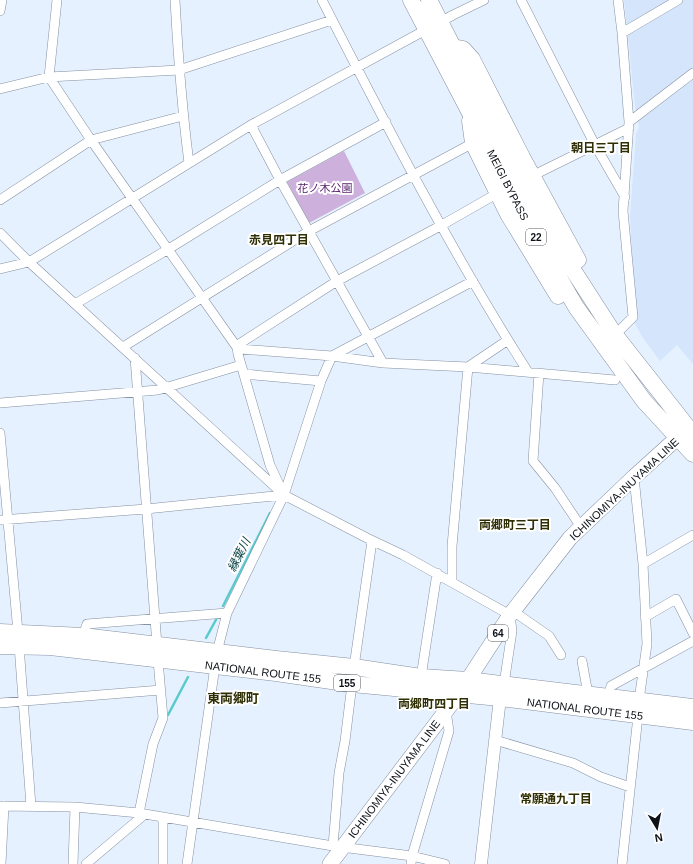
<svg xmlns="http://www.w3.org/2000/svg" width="693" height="864" viewBox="0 0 693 864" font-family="Helvetica,'Noto Sans JP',sans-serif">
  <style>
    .built { fill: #d4e5fc }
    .green { fill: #ceb0dc }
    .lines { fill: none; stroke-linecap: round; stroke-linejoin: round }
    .stream { stroke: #59cace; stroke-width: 2.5 }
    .minor-casing { stroke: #8590a0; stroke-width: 10 }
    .tertiary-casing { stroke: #8590a0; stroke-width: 13 }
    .primary-casing { stroke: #8590a0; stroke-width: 16 }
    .trunk-casing { stroke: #8590a0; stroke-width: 17 }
    .minor { stroke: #fff; stroke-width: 9 }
    .tertiary { stroke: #fff; stroke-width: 12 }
    .primary { stroke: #fff; stroke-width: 15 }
    .trunk { stroke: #fff; stroke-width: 16 }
    .labels { text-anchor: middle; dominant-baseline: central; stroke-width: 4; stroke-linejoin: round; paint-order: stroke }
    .shield { fill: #fff; stroke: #56595d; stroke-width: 1 }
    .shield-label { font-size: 10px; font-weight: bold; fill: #0e1218 }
    .street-label { font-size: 11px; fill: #0e1218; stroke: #fff }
    .park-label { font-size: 11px; fill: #59226e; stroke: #fff }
    .neighbourhood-label { font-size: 12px; font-weight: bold; fill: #2f2f05; stroke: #fff }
    .water-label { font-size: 12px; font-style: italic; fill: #083f40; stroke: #fff }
    .quarter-label { font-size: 13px; font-weight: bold; fill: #2f2f05; stroke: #fff }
  </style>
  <rect width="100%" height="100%" fill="#e6f1ff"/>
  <path class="built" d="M 624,0 L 693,0 L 693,364 L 677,345 L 660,361 L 643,338 L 635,324 L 630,216 L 636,134 L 639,127 L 635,106 Z"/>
  <path class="green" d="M 344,151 L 365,193 L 309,223 L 287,182 Z"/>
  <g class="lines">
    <path class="stream" d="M 223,606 L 270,513
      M 206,638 L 218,616
      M 168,715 L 188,677"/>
    <defs>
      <path id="minor" d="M 57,0 L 49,77 L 91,140 L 236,346 L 240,349 L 332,356 L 383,363 L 468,367 L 615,380
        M 175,0 C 178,55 182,109 189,163
        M 322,0 C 386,125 452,253 528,372
        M 521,0 L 595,145 L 625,197
        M 0,11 L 2,0
        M 622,33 L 678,0
        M 0,89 L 49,77 L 179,70 L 332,20
        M 629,122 L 693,73
        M 251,125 L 280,180 L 383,363
        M 532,176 L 629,128
        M 0,200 L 91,140 L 183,116
        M 0,233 L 29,262 L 284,495 L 367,538 L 403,555 L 510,615 L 512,631 L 504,684
        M 0,269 L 29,262 L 251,125 L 453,15 L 484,0
        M 75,304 L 167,250 L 280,180 L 386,122
        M 615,335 L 633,317 L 623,211 L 629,122 L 622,33 L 618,0
        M 236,346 L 337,281 L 442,225 L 498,193
        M 123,347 L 309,231 L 473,143
        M 135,358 L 157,645
        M 539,373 L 533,461 L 555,488 L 581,527
        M 244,374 L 321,381
        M 0,403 L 158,390 L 241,365
        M 0,433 L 18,632 L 31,806
        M 634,477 L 643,564 L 647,644 L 639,700
        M 0,520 L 146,509 L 284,495 L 270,465 L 238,354 L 237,347
        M 643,564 L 693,535
        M 452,582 L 452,546 L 468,367 L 508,340
        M 513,611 L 549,636 L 561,655
        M 645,617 L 676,599 L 693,633
        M 83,636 L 87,624 L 227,613
        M 217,652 L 227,613 L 284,495 L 321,381 L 332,356 L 473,281
        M 582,661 L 588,694
        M 354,667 L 372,541
        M 421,677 L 437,573
        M 608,697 L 611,686 L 693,641
        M 0,703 L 161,690
        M 495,740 L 573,763 L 601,777 L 630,787
        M 0,806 L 75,807 L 139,813 L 333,846 L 412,856 L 445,864
        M 139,813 L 153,744 L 163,718 L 158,660
        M 163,817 L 163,864
        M 333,846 L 339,773 L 345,741 L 352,684
        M 1,864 L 4,806
        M 73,864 L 75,807
        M 86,864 L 145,814
        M 187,864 L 215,666
        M 411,864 L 412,856 L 449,731 L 446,711
        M 622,864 L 638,716"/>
      <path id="tertiary" d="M 481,864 L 500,698"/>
      <path id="primary" d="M 330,864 L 458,695 L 510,615 L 570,538 L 634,477 L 686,430"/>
      <path id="trunk" d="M 411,0 L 528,224 L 576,307 L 644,401 L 693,454
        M 429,0 L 544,225 L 615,335 L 693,434
        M 453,47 L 463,49 L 472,59 L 522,157 L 578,260
        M 470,121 L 473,143 L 508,214 L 558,296
        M 0,632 L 83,636 L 276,659 L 354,667 L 421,677 L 468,680 L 693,707
        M 0,646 L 50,647 L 276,673 L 352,684 L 500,698 L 693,722"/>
    </defs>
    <use href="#minor" class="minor-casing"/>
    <use href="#tertiary" class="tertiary-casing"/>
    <use href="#primary" class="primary-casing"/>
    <use href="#trunk" class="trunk-casing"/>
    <use href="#minor" class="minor"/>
    <use href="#tertiary" class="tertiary"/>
    <use href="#primary" class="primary"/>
    <use href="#trunk" class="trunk"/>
  </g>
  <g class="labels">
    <g class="shield">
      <rect x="526" y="229" width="20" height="16" rx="3"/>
      <rect x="488" y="625" width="20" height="16" rx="3"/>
      <rect x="334" y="675" width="26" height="16" rx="3"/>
    </g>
    <g class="shield-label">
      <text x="536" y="237">22</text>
      <text x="498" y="633">64</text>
      <text x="347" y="683">155</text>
    </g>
    <g class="street-label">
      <text transform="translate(508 185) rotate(63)">MEIGI BYPASS</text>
      <text transform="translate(624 489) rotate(-43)">ICHINOMIYA-INUYAMA LINE</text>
      <text transform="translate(263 672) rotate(7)">NATIONAL ROUTE 155</text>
      <text transform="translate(585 709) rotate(7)">NATIONAL ROUTE 155</text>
      <text transform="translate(394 779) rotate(-53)">ICHINOMIYA-INUYAMA LINE</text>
    </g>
    <g class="park-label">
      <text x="325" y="188">花ノ木公園</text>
    </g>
    <g class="neighbourhood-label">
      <text x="601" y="148">朝日三丁目</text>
      <text x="279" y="240">赤見四丁目</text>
      <text x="515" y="525">両郷町三丁目</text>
      <text x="434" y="704">両郷町四丁目</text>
      <text x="556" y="799">常願通九丁目</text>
    </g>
    <g class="water-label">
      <text transform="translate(239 555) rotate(-63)">縁葉川</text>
    </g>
    <g class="quarter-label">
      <text x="233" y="698">東両郷町</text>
    </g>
  </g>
  <g transform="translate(657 828) rotate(170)" stroke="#ffffff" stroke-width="3" paint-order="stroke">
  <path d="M0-3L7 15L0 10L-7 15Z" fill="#0e1218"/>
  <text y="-6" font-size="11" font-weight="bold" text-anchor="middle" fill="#0e1218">N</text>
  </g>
</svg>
